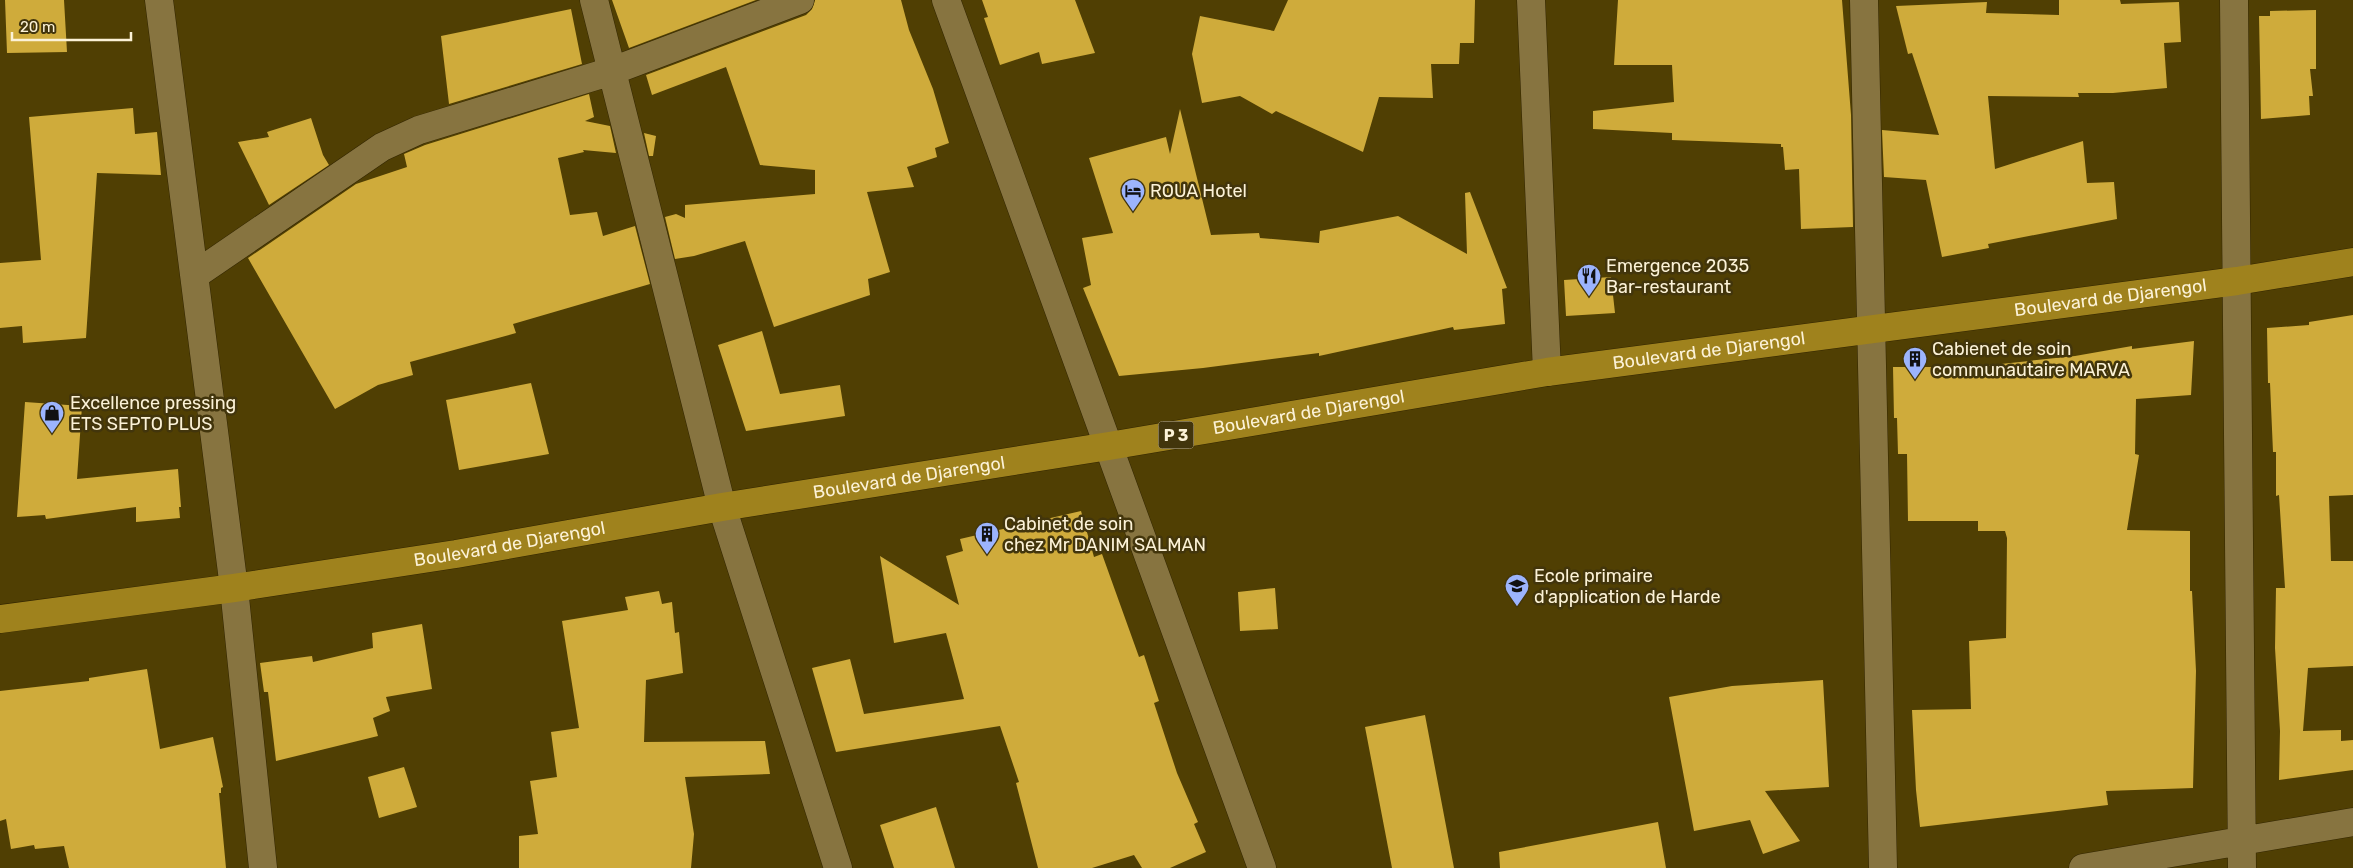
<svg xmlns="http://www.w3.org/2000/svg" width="2353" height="868" viewBox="0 0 2353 868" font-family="Rubik,sans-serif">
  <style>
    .building { fill: #cfab3b }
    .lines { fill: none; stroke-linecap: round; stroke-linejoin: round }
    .minor-casing { stroke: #332600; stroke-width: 29 }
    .major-casing { stroke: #332600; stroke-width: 29 }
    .minor { stroke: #877440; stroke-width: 28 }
    .major { stroke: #9f821d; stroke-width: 28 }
    .labels { text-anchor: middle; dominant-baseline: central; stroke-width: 5; stroke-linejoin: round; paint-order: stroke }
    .shield { fill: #42350c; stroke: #c4b99a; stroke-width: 1 }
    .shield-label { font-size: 16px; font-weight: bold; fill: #fcf2d7 }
    .poi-label { font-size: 18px; fill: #fcf2d7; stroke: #42350c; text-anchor: start }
    .street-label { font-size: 18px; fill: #fcf2d7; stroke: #42350c }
  </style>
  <rect width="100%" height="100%" fill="#503f03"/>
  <path class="building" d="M 5,0 L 64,0 L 67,52 L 7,53 Z
    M 612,0 L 756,0 L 629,48 Z
    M 815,0 L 901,0 L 909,30 L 933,89 L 949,143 L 935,148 L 937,157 L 907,167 L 914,187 L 867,192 L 890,272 L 868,279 L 870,295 L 774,327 L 745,241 L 694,256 L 675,259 L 665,217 L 676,214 L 685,218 L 685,205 L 815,194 L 815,170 L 760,165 L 726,67 L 652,95 L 646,75 L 806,15 L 812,9 Z
    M 982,0 L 1075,0 L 1095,53 L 1042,64 L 1039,52 L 1000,65 L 984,18 L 988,17 Z
    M 1288,0 L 1475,0 L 1474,43 L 1460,43 L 1459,64 L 1431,64 L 1433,98 L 1379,97 L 1363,152 L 1276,111 L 1272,114 L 1240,96 L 1202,103 L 1192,54 L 1200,16 L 1274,31 Z
    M 1618,0 L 1842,0 L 1851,115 L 1853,227 L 1801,229 L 1799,169 L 1785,170 L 1783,147 L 1781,147 L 1781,144 L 1672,140 L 1672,133 L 1593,129 L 1593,111 L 1674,102 L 1672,65 L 1614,65 Z
    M 2059,0 L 2120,0 L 2121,4 L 2179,2 L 2181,42 L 2164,43 L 2167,88 L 2113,93 L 2078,93 L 2079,97 L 1988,96 L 1995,169 L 2083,141 L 2087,183 L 2114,182 L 2117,219 L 1988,244 L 1989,248 L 1942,257 L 1926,180 L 1884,177 L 1882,130 L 1939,135 L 1912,53 L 1908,54 L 1896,6 L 1987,2 L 1986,13 L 2059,15 Z
    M 571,9 L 582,64 L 449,104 L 441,36 Z
    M 2316,10 L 2316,69 L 2310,69 L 2313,96 L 2309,96 L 2310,115 L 2261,119 L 2259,16 L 2270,16 L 2270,11 Z
    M 589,94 L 594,117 L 585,121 L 610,126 L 616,153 L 583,150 L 584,152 L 558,158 L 570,215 L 597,212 L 603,236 L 635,226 L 650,284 L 513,324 L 516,333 L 410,362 L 413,375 L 378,385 L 335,409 L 248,258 L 356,184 L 407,167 L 404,154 L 425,145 Z
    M 133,108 L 135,134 L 157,132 L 161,175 L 97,173 L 86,338 L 23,343 L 22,326 L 0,328 L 0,263 L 41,260 L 29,117 Z
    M 1180,109 L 1211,235 L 1259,233 L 1260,238 L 1319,243 L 1320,231 L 1398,216 L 1467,254 L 1465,193 L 1470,192 L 1507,288 L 1502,289 L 1505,324 L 1454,330 L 1453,327 L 1319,356 L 1319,353 L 1203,368 L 1119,376 L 1083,288 L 1091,285 L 1082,238 L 1113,233 L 1089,158 L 1166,137 L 1170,154 Z
    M 311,118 L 323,155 L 329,165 L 269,205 L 238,142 L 269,137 L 267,132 Z
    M 644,133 L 656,136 L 653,156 L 649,156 Z
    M 1611,277 L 1615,313 L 1566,316 L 1564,280 Z
    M 2353,315 L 2353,495 L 2329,496 L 2331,561 L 2353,561 L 2353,666 L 2308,668 L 2303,731 L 2341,730 L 2341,741 L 2353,740 L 2353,770 L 2279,780 L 2280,731 L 2275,648 L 2276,588 L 2285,588 L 2279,495 L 2276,496 L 2276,452 L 2273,452 L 2270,383 L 2268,383 L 2267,328 L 2309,325 L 2309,322 Z
    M 762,331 L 780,394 L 840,385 L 845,416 L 746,431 L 718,345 Z
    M 2194,341 L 2191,395 L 2136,399 L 2135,454 L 2139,455 L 2127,530 L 2190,531 L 2190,591 L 2192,591 L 2196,671 L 2193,788 L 2106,791 L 2108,805 L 1920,827 L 1916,790 L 1912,710 L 1971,709 L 1969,641 L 2006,638 L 2007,538 L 2005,531 L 1978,531 L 1978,521 L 1908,521 L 1907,454 L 1898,454 L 1897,418 L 1894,418 L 1893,367 L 1935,367 L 1935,371 L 2075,356 L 2132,346 L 2132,349 Z
    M 531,383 L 549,454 L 459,470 L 446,400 Z
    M 25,402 L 82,406 L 77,479 L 178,469 L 181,507 L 179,507 L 180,518 L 136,522 L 136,507 L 46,519 L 45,515 L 17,517 Z
    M 1081,511 L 1094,557 L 1102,554 L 1139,657 L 1144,655 L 1159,701 L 1154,703 L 1177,773 L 1198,822 L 1194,824 L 1206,852 L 1170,868 L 1142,868 L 1134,855 L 1092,868 L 1038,868 L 1016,783 L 1019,782 L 1000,726 L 836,752 L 812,668 L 850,659 L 864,714 L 964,699 L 946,633 L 894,643 L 880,556 L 959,605 L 946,556 L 963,551 L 960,539 Z
    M 1275,588 L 1278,629 L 1240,631 L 1238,592 Z
    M 659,591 L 662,604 L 672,602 L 675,633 L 679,632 L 683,673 L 646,680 L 644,742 L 765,741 L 770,774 L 685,777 L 694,834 L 691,868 L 519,868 L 519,836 L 538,834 L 530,781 L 557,777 L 551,732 L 579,728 L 562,621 L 628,610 L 625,597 Z
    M 422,624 L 432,689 L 386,697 L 390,711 L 373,718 L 378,736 L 276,761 L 268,692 L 264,692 L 260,663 L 312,656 L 313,662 L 373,648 L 372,633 Z
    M 147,669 L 160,749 L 213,737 L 223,787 L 221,788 L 221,793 L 219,793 L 226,868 L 69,868 L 64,846 L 35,849 L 34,845 L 11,849 L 6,819 L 0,821 L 0,691 L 89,681 L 89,678 Z
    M 1823,680 L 1829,787 L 1765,791 L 1800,841 L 1763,854 L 1750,820 L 1694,831 L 1669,697 L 1732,686 Z
    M 1425,715 L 1454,868 L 1392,868 L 1365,727 Z
    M 404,767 L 417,807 L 379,818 L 368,777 Z
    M 936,807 L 955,868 L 894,868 L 880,825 Z
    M 1658,822 L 1666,868 L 1500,868 L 1499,852 Z"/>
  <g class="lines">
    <defs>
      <path id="minor" d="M 159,0 L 234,588 L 263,868
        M 594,0 L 722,507 L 838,868
        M 946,0 L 1262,868
        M 1531,0 L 1547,372
        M 1864,0 L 1883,868
        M 2234,0 L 2242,868
        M 195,275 L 382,147 L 419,130 L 612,71 L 800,0
        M 2083,868 L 2353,822"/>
      <g id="major">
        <path id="s1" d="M 0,619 L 234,588 L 456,554 L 722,507 L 1109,446 L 1547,372 L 2237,281 L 2353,262"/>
      </g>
    </defs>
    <use href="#minor" class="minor-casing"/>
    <use href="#major" class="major-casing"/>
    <use href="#minor" class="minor"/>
    <use href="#major" class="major"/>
  </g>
  <defs>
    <symbol id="hotel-pin" viewBox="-11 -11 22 30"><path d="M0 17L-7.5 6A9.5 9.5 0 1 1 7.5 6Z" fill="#9cb4fd" stroke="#42350c"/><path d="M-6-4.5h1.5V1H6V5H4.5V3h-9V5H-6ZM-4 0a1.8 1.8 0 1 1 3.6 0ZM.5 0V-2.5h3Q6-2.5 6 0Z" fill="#111"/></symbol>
    <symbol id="restaurant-pin" viewBox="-11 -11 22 30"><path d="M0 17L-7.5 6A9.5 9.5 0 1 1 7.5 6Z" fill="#9cb4fd" stroke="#42350c"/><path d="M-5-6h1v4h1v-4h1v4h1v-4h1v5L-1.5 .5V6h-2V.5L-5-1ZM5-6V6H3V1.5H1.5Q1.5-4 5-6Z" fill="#111"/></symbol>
    <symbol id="building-pin" viewBox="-11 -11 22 30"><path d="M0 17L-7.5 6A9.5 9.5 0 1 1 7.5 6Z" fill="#9cb4fd" stroke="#42350c"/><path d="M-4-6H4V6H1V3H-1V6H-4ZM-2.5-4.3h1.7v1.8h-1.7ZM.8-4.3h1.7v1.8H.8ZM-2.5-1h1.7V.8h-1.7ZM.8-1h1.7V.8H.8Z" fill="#111"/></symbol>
    <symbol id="shop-pin" viewBox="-11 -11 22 30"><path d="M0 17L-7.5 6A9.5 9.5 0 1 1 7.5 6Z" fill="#9cb4fd" stroke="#42350c"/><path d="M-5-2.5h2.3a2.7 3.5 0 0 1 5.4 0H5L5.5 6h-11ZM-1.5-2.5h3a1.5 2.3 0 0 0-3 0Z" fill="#111"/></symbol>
    <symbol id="school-pin" viewBox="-11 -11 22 30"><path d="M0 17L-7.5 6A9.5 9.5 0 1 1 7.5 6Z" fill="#9cb4fd" stroke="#42350c"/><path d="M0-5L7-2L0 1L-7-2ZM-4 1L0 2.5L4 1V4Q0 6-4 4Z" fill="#111"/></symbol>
  </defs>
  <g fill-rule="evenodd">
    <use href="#hotel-pin" x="1119" y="177" width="28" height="38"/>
    <use href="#restaurant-pin" x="1575" y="262" width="28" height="38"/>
    <use href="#building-pin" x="1901" y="345" width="28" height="38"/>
    <use href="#shop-pin" x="38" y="399" width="28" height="38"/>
    <use href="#building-pin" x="973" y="520" width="28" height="38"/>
    <use href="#school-pin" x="1503" y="572" width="28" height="38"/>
  </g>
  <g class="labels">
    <rect class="shield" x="1158.5" y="421.5" width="35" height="27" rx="4"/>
    <g class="shield-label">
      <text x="1176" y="435">P 3</text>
    </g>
    <g class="poi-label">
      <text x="1150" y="191">ROUA Hotel</text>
      <text x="1606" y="266">Emergence 2035<tspan x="1606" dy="21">Bar-restaurant</tspan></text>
      <text x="1932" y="349">Cabienet de soin<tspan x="1932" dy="21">communautaire MARVA</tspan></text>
      <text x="70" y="403">Excellence pressing<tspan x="70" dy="21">ETS SEPTO PLUS</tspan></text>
      <text x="1004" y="524">Cabinet de soin<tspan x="1004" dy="21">chez Mr DANIM SALMAN</tspan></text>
      <text x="1534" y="576">Ecole primaire<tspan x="1534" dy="21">d'application de Harde</tspan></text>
    </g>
    <g class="street-label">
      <text stroke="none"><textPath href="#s1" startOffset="2135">Boulevard de Djarengol</textPath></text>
      <text stroke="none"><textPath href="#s1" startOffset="1730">Boulevard de Djarengol</textPath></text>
      <text stroke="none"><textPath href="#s1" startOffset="1325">Boulevard de Djarengol</textPath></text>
      <text stroke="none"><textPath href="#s1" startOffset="920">Boulevard de Djarengol</textPath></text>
      <text stroke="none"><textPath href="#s1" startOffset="515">Boulevard de Djarengol</textPath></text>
    </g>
  </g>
  <path d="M12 32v8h119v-8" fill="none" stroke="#fcf2d7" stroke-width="2.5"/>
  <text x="20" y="32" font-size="15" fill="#fcf2d7" stroke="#42350c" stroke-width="4" paint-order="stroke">20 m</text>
</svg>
